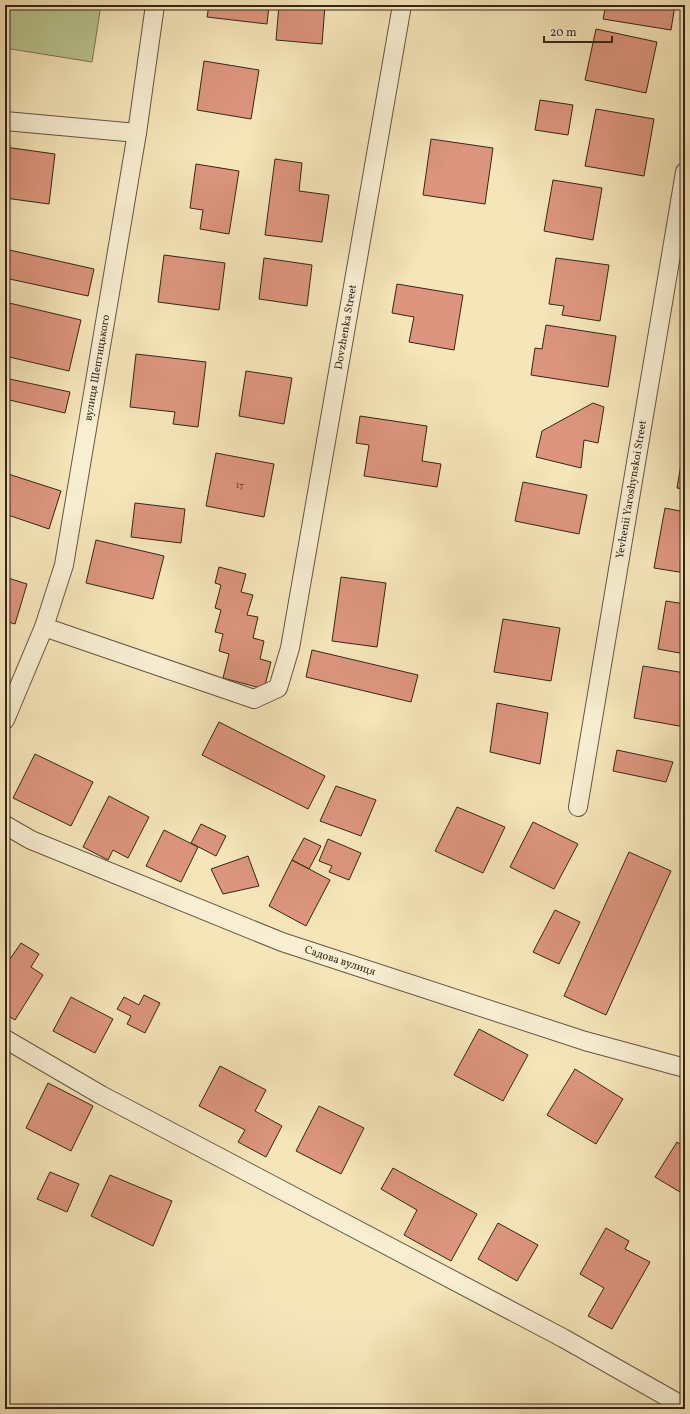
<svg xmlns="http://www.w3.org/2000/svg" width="690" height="1414" viewBox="0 0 690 1414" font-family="Vollkorn,serif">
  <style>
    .green { fill: #bac590; stroke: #787554 }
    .building { fill: #dc957e; stroke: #362517 }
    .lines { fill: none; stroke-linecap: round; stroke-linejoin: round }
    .minor-casing { stroke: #665540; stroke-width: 20 }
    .minor { stroke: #f8eed2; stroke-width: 18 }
    .labels { text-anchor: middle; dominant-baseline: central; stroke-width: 3; stroke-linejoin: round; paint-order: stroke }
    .number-label { font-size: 9px; fill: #604131 }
    .street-label { font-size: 11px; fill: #362517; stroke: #f8eed2 }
  </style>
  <rect width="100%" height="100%" fill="#f5e5b9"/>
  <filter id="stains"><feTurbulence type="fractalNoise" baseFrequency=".005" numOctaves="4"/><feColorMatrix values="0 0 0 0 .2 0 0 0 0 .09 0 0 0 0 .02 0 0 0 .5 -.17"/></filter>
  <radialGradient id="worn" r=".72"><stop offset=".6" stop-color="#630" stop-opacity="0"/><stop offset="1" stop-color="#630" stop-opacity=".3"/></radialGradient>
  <path class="green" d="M 5,5 L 101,5 L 92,62 L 5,48 Z"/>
  <path class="building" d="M 209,5 L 269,5 L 267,24 L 207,17 Z
    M 279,5 L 325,5 L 322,44 L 276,40 Z
    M 606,5 L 675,5 L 671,30 L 603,19 Z
    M 596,29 L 657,42 L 646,93 L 585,80 Z
    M 204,61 L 259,70 L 251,119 L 197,110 Z
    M 540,100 L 573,105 L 568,135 L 535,130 Z
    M 596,109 L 654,119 L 644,176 L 585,166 Z
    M 431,139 L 493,148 L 485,204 L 423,195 Z
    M 5,147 L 55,154 L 49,204 L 5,198 Z
    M 275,159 L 302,163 L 299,191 L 329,195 L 322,242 L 265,235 Z
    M 196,164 L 239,171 L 229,234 L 200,229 L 203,210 L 190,208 Z
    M 553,180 L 602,188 L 593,240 L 544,231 Z
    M 5,249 L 94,269 L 88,296 L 5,278 Z
    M 164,255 L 225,263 L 219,310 L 158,302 Z
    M 264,258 L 312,265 L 307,306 L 259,299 Z
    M 556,258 L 609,265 L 600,321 L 562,315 L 564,306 L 549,304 Z
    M 397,284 L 463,295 L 454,350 L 409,342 L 414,317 L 392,313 Z
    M 5,302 L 81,320 L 69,371 L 5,356 Z
    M 546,325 L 616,336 L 608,387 L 531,375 L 535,348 L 542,349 Z
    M 136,354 L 206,362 L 198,427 L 173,424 L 175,412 L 130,407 Z
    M 246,371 L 292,378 L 284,424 L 239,416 Z
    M 5,378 L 70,392 L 65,413 L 5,399 Z
    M 593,403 L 604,407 L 598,443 L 584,440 L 581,468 L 536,457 L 542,431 Z
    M 360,416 L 427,426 L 422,461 L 441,464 L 437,487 L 364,476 L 369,445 L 356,443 Z
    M 685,440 L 685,489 L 677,488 Z
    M 216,453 L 274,464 L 264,517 L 206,506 Z
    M 5,473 L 61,491 L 49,529 L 5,514 Z
    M 523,482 L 587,495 L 579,534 L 515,521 Z
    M 135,503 L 185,509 L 181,543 L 131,537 Z
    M 665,508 L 685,512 L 685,573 L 654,568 Z
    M 96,540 L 164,556 L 153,599 L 86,583 Z
    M 219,567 L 246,574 L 241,592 L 253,595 L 247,615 L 258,617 L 253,638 L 264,641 L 260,659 L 271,662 L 264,689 L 223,678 L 229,654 L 219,651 L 223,634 L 215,632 L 221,610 L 215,608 L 221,585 L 215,583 Z
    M 5,577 L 27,584 L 15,624 L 5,621 Z
    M 341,577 L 386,583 L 377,647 L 332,641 Z
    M 666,601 L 685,604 L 685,654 L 658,649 Z
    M 503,619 L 560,628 L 551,681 L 494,672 Z
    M 312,650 L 418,675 L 411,702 L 306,677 Z
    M 643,666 L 685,673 L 685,727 L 634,718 Z
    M 497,703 L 548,713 L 540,764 L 490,752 Z
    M 219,722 L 325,776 L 308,809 L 202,755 Z
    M 617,750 L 673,762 L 666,782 L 613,771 Z
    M 35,754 L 93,782 L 71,826 L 13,798 Z
    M 336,786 L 376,800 L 361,836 L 320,821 Z
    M 109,796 L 149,817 L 128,858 L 113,850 L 108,860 L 83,847 Z
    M 457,807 L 505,827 L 483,873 L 435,851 Z
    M 533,822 L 578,844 L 554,889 L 510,867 Z
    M 201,824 L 226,836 L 216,856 L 191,843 Z
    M 164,830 L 198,847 L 181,882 L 146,866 Z
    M 304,838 L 321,846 L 309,869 L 292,860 Z
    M 328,839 L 361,853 L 349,880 L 329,872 L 332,866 L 319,861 Z
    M 629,852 L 671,871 L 606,1015 L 564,996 Z
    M 248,856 L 259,886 L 223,894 L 211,869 Z
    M 292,860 L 330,880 L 306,926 L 269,906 Z
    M 555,910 L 580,922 L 559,964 L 533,952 Z
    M 21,943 L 39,954 L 31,967 L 43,975 L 15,1020 L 5,1014 L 5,956 L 10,959 Z
    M 144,995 L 160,1003 L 145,1033 L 127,1024 L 131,1016 L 117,1009 L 124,997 L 139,1005 Z
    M 71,997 L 113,1019 L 95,1053 L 53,1031 Z
    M 479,1029 L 528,1055 L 503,1101 L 454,1075 Z
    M 220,1066 L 266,1090 L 255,1111 L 282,1126 L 266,1157 L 238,1142 L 245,1130 L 199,1106 Z
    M 575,1069 L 623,1099 L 596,1144 L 547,1115 Z
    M 48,1083 L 93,1106 L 71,1151 L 26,1128 Z
    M 319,1106 L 364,1128 L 341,1174 L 296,1151 Z
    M 677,1142 L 685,1147 L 685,1195 L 655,1177 Z
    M 393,1168 L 477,1214 L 451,1261 L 404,1235 L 417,1210 L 381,1189 Z
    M 50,1172 L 79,1184 L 67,1212 L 37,1199 Z
    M 110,1175 L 172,1201 L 153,1246 L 91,1216 Z
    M 498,1223 L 538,1245 L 517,1281 L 478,1259 Z
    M 606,1228 L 629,1241 L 625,1249 L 650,1262 L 612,1329 L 588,1316 L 604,1288 L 580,1274 Z"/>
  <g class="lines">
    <defs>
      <g id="minor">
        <path d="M 5,121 L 137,133"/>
        <path id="s1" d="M 44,627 L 254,699 L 278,688 L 290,648 L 402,5"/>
        <path id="s2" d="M 5,720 L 44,627 L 64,565 L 137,133 L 155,5"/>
        <path id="s3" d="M 578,807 L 685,172"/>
        <path id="s4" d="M 5,825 L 31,840 L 282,942 L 585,1041 L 685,1068"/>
        <path d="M 5,1039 L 101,1095 L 563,1338 L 685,1407"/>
      </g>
    </defs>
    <use href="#minor" class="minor-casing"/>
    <use href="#minor" class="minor"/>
  </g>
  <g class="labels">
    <g class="number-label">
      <text x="240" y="485">17</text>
    </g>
    <g class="street-label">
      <text stroke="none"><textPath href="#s1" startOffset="616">Dovzhenka Street</textPath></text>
      <text stroke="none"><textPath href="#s2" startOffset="366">вулиця Шептицького</textPath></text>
      <text stroke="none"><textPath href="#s3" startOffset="322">Yevhenii Yaroshynskoi Street</textPath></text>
      <text stroke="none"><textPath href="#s4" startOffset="362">Садова вулиця</textPath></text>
    </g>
  </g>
  <rect width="690" height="1414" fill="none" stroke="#f5e5b9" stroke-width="20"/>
  <rect x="6" y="6" width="678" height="1402" fill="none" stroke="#362517" stroke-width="2"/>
  <rect x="10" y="10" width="670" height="1394" fill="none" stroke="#362517"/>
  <path d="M544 36v6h68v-6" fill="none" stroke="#362517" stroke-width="2"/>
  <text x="550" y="36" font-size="12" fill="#362517" stroke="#f8eed2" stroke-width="3" paint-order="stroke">20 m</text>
  <rect width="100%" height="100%" filter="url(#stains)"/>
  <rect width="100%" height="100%" fill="url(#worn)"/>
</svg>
